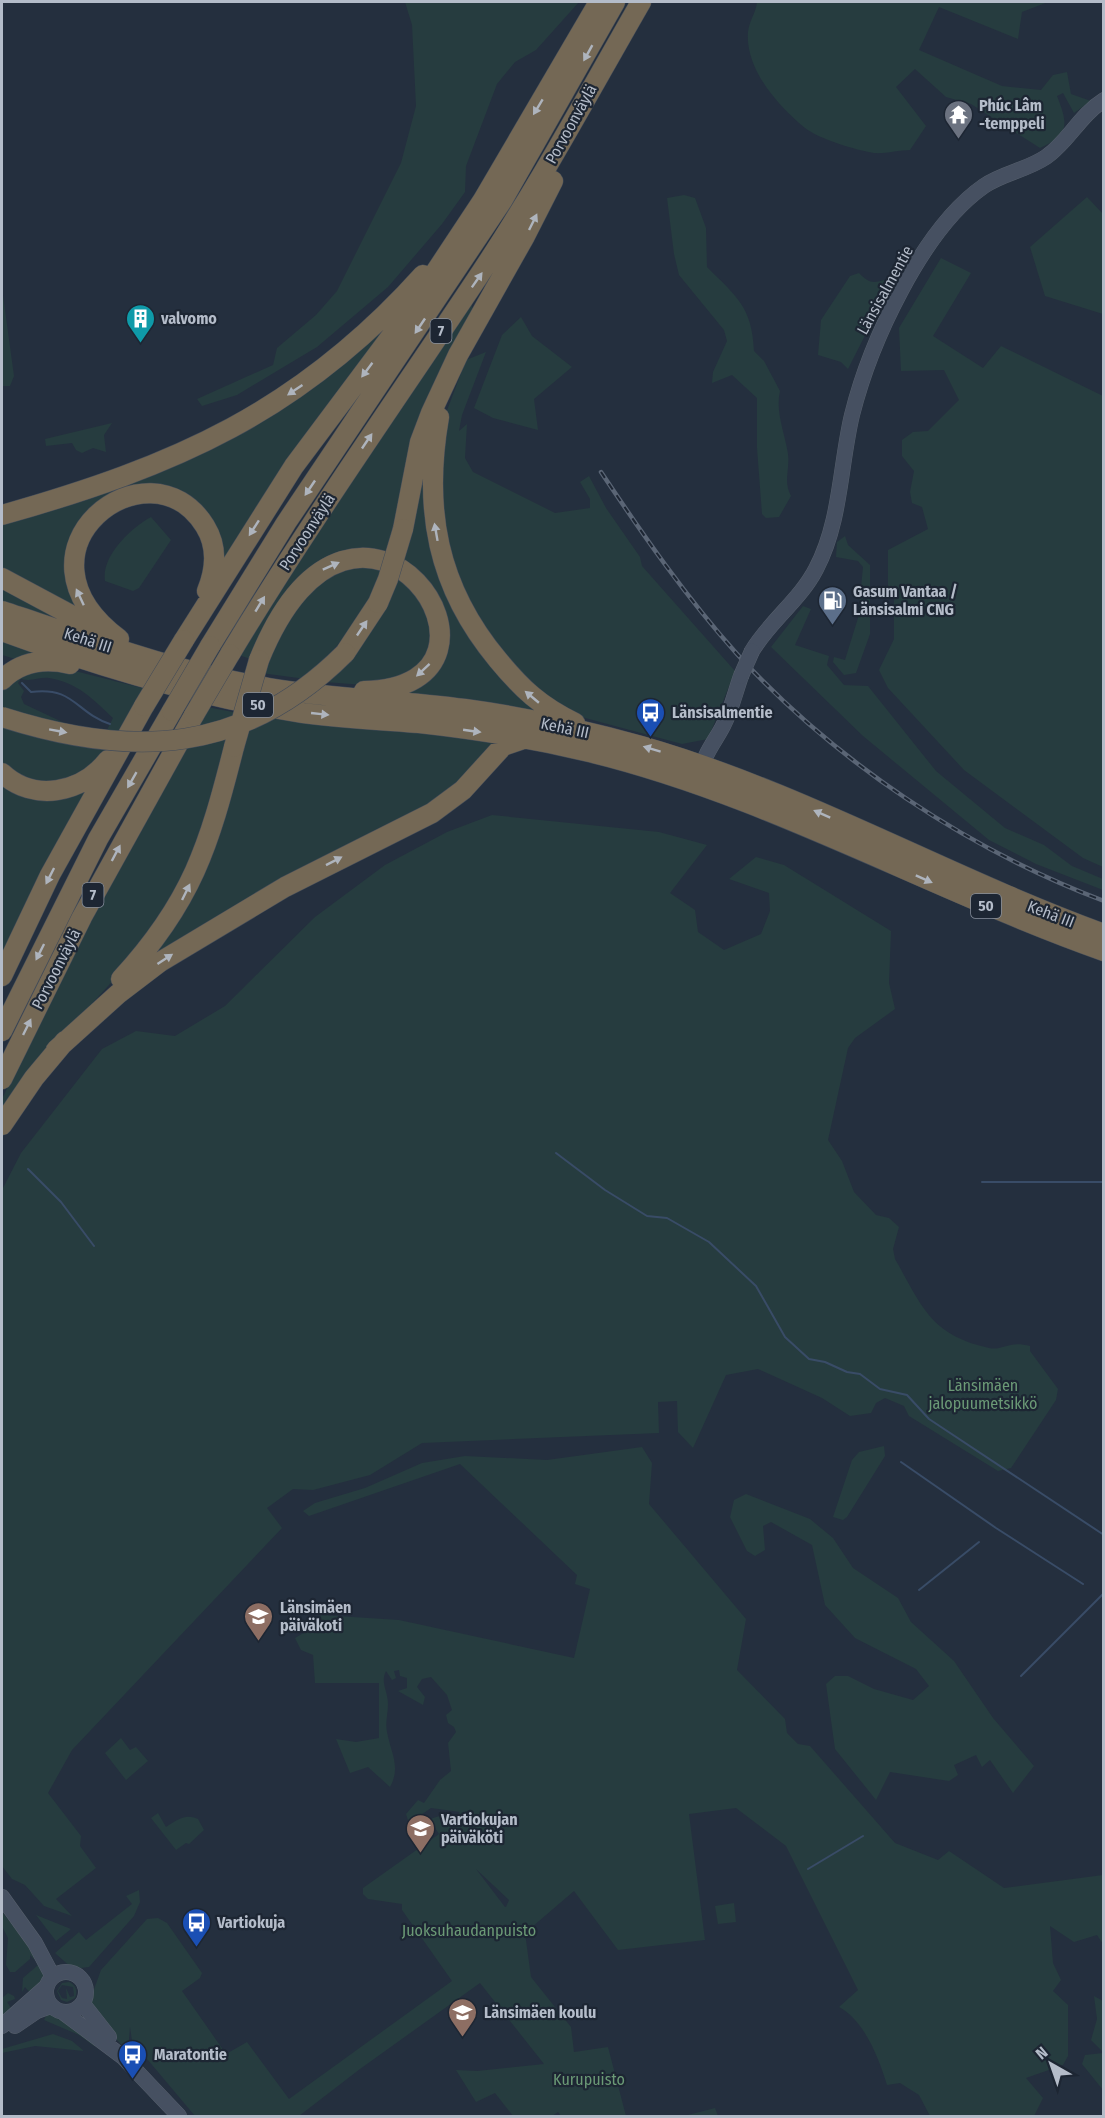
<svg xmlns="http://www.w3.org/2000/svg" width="1105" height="2118" viewBox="0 0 1105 2118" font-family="'Fira Sans Condensed',sans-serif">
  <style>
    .green { fill: #263c3f; fill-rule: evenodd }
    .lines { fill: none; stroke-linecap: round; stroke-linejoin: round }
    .stream { stroke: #394c67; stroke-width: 2 }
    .secondary-casing { stroke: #565f6c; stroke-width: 16 }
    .highway-casing { stroke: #434c59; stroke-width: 21 }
    .secondary { stroke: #465061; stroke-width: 15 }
    .highway { stroke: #746855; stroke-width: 20 }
    .rail-casing { stroke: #5a6575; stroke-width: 4.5 }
    .rail { stroke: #1d2633; stroke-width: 2; stroke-dasharray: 7; stroke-linecap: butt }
    .secondary-bridge-casing { stroke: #565f6c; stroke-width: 16; stroke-linecap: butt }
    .highway-bridge-casing { stroke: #434c59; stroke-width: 21; stroke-linecap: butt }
    .secondary-bridge { stroke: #465061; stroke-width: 15 }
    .highway-bridge { stroke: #746855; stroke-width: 20 }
    .oneway { fill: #aeb4bd }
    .labels { text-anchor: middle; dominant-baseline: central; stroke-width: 4.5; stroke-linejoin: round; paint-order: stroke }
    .shield { fill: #1d2633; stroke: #878f9c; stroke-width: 1.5 }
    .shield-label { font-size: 15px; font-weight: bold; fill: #b4bcc9 }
    .poi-label { font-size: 16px; font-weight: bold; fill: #b4bcc9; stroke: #1d2633; text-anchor: start }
    .street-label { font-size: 16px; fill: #b4bcc9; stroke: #1d2633 }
    .park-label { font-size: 16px; fill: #6b9a76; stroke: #1d2633 }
  </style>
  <rect width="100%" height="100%" fill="#242f3e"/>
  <path class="green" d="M 405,2 L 579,2 L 536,50 L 515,62 L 497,84 L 466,166 L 465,192 L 442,224 L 388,287 L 317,347 L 237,395 L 202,406 L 197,399 L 273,365 L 277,348 L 316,315 L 337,291 L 401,163 L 416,106 L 412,25 Z
    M 757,2 L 1048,2 L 1022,12 L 1018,39 L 939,7 L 919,50 L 1002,86 L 1041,90 L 1053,75 L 1067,72 L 1071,94 L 1091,101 L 1074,113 L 1063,93 L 1057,96 C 1068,124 1070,134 1040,148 L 971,104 L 946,97 L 915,69 L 896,87 L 926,126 L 910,150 C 899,150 885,154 874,153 C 856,150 819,139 805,128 C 778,106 745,69 748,32 C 749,21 756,13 757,2 Z
    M 684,195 L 695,198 L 706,228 L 707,267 C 737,297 752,307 754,351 L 764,361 L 780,391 C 775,412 785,433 788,454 C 790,470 783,481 791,496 L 779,517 L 766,518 L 762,514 L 757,448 L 757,398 L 732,375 L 712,383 L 713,372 L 727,341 L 724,330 L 679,275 L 674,254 L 667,198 Z
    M 1087,197 L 1103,214 L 1103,314 L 1045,296 L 1030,247 Z
    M 941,258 L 971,273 L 933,336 L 983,368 L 1001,346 L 1103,396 L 1103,867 L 1083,858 L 964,770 L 888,688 L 879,670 L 894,639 L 894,595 L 888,586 L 888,550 L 928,529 L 922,507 L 912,503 L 910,492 L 914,471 L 902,456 L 902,440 L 913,432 L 928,431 L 959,400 L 944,370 L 901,371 L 899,328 Z
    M 859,273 C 868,282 872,284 884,280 L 890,286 L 848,369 L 841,362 L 818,355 L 821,320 L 850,276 Z
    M 417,286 L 218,576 L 219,553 L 160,489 L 79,528 L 89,617 L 2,570 L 2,519 L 200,450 Z
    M 2,288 L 14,376 L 10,386 L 2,386 Z
    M 471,302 L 474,314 L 388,558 C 368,559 346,558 327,562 C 291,569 264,630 253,660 L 239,655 L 314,534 Z
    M 521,317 L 532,336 L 572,367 L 534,399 L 538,430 L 493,418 L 474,408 L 502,335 Z
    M 486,352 L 462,415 L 459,431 L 467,424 L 465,458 L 473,472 L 555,513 L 590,508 L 590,499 L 580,482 L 589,476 L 606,508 L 640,557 L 642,566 L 735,671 L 708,739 L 682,744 L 574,715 L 525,681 L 483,627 L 454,574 L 439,518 L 443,421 L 466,360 Z
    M 112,423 L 104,435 L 106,452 L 93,448 L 82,453 L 76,450 L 72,443 L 46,446 L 45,439 Z
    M 423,451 L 452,593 L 553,716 L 396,691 L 444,648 L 400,563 Z
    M 151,517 L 171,540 L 139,588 L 133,591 L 105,581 C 101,556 131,528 151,517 Z
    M 845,536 L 848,545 L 870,565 L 870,634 L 856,673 L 844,675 L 833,662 L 834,657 L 845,660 L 858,618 L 863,567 L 858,561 L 836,557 L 837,542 Z
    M 385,567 C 366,615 341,643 306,679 L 261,673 L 278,627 L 334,569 Z
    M 397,573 L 427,602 L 434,644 L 412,673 L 364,685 L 325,682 Z
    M 2,584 L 93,630 L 2,603 Z
    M 803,606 L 811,609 L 795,645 L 829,656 L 827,665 L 844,685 L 868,686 L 936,771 L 1005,828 L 1044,845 L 1072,866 L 1103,879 L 1103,890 L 1036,864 L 989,840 L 863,736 L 771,647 Z
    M 2,638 L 48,654 L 22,661 L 2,655 Z
    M 32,668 L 71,670 L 146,689 L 119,733 L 107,730 L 113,718 C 94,700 77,682 49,678 C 39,677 32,682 21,679 L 18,683 L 24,691 L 21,697 L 24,704 L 73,727 L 2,708 L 2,686 Z
    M 207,707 L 238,713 L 200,852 L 150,940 L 46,1054 L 2,1116 L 2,1099 L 59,979 Z
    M 272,718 L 324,725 L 496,739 L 447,796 L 137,971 L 158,946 L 245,731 Z
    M 2,722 L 112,746 L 88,773 L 40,787 L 2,766 Z
    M 2,779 L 8,784 L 92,783 L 2,960 Z
    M 492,815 L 659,832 L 707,845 L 670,893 L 695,910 L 698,932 L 724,950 L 761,934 L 770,911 L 769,893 L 729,879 L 756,857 L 784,865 L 891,931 L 889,983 L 895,1009 L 855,1038 L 848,1048 L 828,1140 L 842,1161 L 854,1192 L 876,1215 L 889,1218 L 899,1227 L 893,1249 L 895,1259 C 922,1306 930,1335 989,1348 C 1002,1351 1009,1340 1030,1346 L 1030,1351 L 1058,1389 L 1056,1400 L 1011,1468 L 998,1471 L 909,1416 L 904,1406 L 885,1398 L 876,1403 L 871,1413 L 850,1416 L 822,1398 L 758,1369 L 726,1375 L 693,1448 L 678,1432 L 677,1401 L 658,1402 L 659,1433 L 422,1443 L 370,1475 L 313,1490 L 293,1489 L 267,1508 L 282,1528 L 72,1750 L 48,1793 L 81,1836 L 80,1846 L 96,1868 L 56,1899 L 72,1916 L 44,1906 L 25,1885 L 12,1879 L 2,1866 L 2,1190 L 21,1153 L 102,1049 L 136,1031 L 175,1036 L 225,1006 L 315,917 L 385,865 L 447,832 Z
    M 884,1446 L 885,1456 L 847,1517 L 843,1520 L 833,1517 L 852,1460 L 859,1452 Z
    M 642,1447 L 652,1463 L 649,1504 L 746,1619 L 737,1670 L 785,1719 L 787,1733 L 798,1744 L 810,1746 L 895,1843 L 938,1860 L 949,1851 L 1004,1888 L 1103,1875 L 1103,1944 L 1097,1935 L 1074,1942 L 1050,1926 L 1053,1963 L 1061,1980 L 1053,1991 L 1068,2005 L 1068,2056 L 1063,2065 L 1026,2078 L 1043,2098 L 1034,2116 L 930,2116 L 919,2095 L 900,2083 L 887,2085 C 879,2059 865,2021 839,2007 L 858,1990 L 786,1846 L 736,1808 L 689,1814 L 705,1940 L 618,1950 L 574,1891 L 525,1933 L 531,1977 L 571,2027 L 574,2052 L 608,2047 L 626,2116 L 561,2116 L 558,2112 L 552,2116 L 513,2116 L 495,2093 L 476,2102 L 456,2070 L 477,2071 L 544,2064 L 480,1983 L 360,2069 L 299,2116 L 195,2116 L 132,2041 L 130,2027 L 128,2052 L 97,2018 L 89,2003 L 101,1970 L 147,1919 L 158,1918 L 167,1923 L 202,1973 L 200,1978 L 182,1991 L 226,2054 L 247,2042 L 289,2099 L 452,1981 L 402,1910 L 402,1904 L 368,1899 L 363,1894 L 363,1888 L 439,1834 L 430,1820 C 437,1815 445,1815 452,1820 L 460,1812 L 431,1808 L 409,1823 L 406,1814 L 418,1800 L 424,1803 L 440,1780 L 451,1771 L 448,1743 L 456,1732 L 454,1727 L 448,1723 L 446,1715 L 452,1710 L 447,1695 L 431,1677 L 422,1679 L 417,1687 L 425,1697 L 423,1705 L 398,1691 L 407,1688 L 407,1678 L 400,1676 L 399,1670 L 394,1671 L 396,1678 L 392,1680 L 386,1671 C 380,1683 388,1691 388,1704 C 388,1714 385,1722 387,1732 C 391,1753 401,1767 390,1787 L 368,1767 L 350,1773 L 336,1739 L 356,1742 L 379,1738 L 379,1683 L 315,1683 L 313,1655 L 301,1650 L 295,1638 L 312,1628 L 321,1615 L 399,1620 L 574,1658 L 590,1589 L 575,1584 L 577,1575 L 460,1464 L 309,1516 L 303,1511 L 315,1503 L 365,1488 L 422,1463 L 465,1456 L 547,1460 ZM 476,1869 L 509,1900 L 506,1907 L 505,1907 Z
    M 746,1494 L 810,1519 L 833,1538 L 853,1568 L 898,1598 L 911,1622 L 954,1661 L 993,1718 L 1034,1766 L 1013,1793 L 990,1760 L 982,1767 L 976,1755 L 954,1765 L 958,1775 L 949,1781 L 890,1772 L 876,1800 L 835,1749 L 826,1684 L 835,1676 L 848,1676 L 874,1689 L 913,1700 L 929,1686 L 916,1669 L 855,1638 L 825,1605 L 812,1545 L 771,1522 L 763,1526 L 765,1550 L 755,1556 L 747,1551 L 730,1517 L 734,1500 Z
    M 121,1738 L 130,1750 L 136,1747 L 148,1761 L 126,1780 L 105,1753 Z
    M 158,1813 L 166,1827 C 177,1820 185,1813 198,1819 L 204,1830 L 189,1844 L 186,1843 L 176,1850 L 151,1818 Z
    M 139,1890 L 140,1902 L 134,1916 L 89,1967 L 73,1969 L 55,1953 L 79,1932 L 86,1940 L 132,1904 L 126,1896 Z
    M 734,1903 L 736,1922 L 718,1924 L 715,1906 Z
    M 2,1912 L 38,1956 L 34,1959 L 30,1955 L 30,1959 L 15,1972 L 10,1972 L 6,1965 L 8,1938 L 2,1926 Z
    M 36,1915 L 71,1929 L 56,1941 Z
    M 38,1965 L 45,1966 L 45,1980 L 32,1995 L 25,1987 L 22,1992 L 23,1978 Z
    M 69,1982 C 76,1985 78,1991 75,1998 L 67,2002 L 61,2000 L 57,1991 L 62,1983 ZM 62,1985 L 73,1987 L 74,1996 L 70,1997 L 66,1988 L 67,1999 L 62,1998 L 58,1991 Z
    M 8,1993 L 14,1996 L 15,1999 L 7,2002 L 13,2011 L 2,2019 L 2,1998 Z
    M 1094,1996 L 1103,2001 L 1103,2052 L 1091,2040 L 1097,2019 Z
    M 48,2012 L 88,2034 L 98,2043 L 94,2046 L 79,2035 L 44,2020 Z
    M 53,2034 L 72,2041 L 84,2051 L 35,2046 L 2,2053 L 2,2049 Z
    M 1103,2053 L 1104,2053 L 1103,2090 L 1082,2064 L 1085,2055 Z
    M 715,2108 L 718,2116 L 684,2116 Z"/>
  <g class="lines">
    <path class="stream" d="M 22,683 L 31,692 C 74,686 76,713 110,724
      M 556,1153 L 605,1190 L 647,1216 L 667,1218 L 709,1242 L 756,1286 L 785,1337 L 809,1359 L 825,1362 L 847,1372 L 860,1374 L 880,1389 L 907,1395 L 929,1419 L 1104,1535
      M 28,1169 L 61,1202 L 94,1246
      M 982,1182 L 1104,1182
      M 901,1462 L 996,1528 L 1083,1584
      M 919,1590 L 979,1542
      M 1021,1676 L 1104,1593
      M 808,1869 L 863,1836"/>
    <defs>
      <path id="secondary" d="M 752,651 C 770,621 800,600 816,569 C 841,522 840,465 852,415 C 870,343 922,229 984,186 C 1003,173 1027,170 1046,157 C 1068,142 1080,115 1104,100
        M 702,774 C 702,755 715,742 723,726 C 731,711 735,693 741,676
        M 2,1897 L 35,1943 L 53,1977
        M46 1992a20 20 0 1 1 40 0a20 20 0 1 1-40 0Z
        M 83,2004 L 109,2037
        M 64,2013 L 123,2057 L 179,2116
        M 2,2026 L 47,1986
        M 15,2026 L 37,2011 L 51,2006"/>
      <path id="highway" d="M 439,417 C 423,509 437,587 498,660 C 522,689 540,706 575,723
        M 2,515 C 175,466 300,412 423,275
        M 403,529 L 420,442 L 431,413 L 458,355 L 525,236 L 553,181
        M 2,578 L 101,631
        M 2,611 C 90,640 177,672 269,688 C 334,699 400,700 465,709 C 524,717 584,730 641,746 C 802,792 947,877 1104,934
        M 2,631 C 100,667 199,697 303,713 C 342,718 380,720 419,723 C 474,729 530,738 585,751 C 766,794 929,889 1104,951
        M 119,639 C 0,550 149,436 205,526 C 218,547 216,569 207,591
        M 184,640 L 294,466 L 407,315 L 483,200 L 599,2
        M 210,646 L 286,523 L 502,201 L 615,2
        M 345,653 L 378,603
        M 230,654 C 309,523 397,399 482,271 C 540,184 589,92 641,2
        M 259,660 C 358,415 545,687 364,691
        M 2,680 C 21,661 44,658 70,664
        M 2,773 C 34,803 82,793 108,760
        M 2,976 L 50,875 L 144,706
        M 121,979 C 192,902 209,846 234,747
        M 2,1031 L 98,839 L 172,711
        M 56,1050 L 118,994 L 160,962 L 285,887 L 432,813 L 463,790 L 503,746 L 523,739
        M 2,1079 L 82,917 L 194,715
        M 2,1125 L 34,1078 L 65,1041"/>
    </defs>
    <use href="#secondary" class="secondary-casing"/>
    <use href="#highway" class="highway-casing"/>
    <use href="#secondary" class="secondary"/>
    <use href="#highway" class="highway"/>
    <defs>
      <path id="rail" d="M 601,472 C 643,535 686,597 737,654 C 836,762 967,849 1104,901"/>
    </defs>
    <use href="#rail" class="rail-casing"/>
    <use href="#rail" class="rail"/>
    <defs>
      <path id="secondary-bridge" d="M 741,676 L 752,651"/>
      <path id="highway-bridge" d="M 378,603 L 388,579 L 403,529
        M 144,706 L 184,640
        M 172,711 L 210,646
        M 194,715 L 230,654
        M 2,717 C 133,759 244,754 345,653
        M 234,747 L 259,660"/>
    </defs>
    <use href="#secondary-bridge" class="secondary-bridge-casing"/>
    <use href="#highway-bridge" class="highway-bridge-casing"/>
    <use href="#secondary-bridge" class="secondary-bridge"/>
    <use href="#highway-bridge" class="highway-bridge"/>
  </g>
  <defs><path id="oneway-solid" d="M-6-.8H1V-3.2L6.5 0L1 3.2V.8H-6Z" transform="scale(1.5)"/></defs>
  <g class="oneway">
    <use href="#oneway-solid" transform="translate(588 53) rotate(119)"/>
    <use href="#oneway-solid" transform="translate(538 107) rotate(121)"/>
    <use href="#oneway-solid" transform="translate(533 222) rotate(-64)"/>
    <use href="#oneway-solid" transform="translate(477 280) rotate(-55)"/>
    <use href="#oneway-solid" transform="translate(420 326) rotate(124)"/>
    <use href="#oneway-solid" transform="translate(367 370) rotate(127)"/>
    <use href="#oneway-solid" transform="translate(295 390) rotate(146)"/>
    <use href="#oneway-solid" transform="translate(367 441) rotate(-56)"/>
    <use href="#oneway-solid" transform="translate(310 488) rotate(124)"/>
    <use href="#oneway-solid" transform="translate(254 528) rotate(123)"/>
    <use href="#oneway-solid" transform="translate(436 532) rotate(-100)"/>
    <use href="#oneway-solid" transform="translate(331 566) rotate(-24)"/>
    <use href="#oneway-solid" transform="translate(80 597) rotate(-115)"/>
    <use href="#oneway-solid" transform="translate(260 604) rotate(-59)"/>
    <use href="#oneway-solid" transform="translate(362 628) rotate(-56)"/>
    <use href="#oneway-solid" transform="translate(423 670) rotate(137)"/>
    <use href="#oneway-solid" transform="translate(532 697) rotate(-140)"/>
    <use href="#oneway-solid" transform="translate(320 714) rotate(6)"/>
    <use href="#oneway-solid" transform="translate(58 731) rotate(10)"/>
    <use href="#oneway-solid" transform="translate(472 731) rotate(8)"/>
    <use href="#oneway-solid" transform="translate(652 749) rotate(-163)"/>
    <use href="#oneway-solid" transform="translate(132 780) rotate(120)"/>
    <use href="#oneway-solid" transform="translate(822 814) rotate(-156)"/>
    <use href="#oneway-solid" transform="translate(116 853) rotate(-62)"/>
    <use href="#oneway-solid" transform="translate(334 861) rotate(-27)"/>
    <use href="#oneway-solid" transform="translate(50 876) rotate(117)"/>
    <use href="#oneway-solid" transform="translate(924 879) rotate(24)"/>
    <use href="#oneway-solid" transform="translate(186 892) rotate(-64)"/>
    <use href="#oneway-solid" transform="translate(40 952) rotate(117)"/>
    <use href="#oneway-solid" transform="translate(165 959) rotate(-33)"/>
    <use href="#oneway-solid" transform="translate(27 1027) rotate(-64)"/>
  </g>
  <defs>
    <symbol id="temple-pin" viewBox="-11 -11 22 30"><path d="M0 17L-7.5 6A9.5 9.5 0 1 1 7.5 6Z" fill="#6b7280" stroke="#1d2633"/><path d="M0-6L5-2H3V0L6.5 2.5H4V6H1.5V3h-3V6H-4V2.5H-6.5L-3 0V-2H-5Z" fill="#fff"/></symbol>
    <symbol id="building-pin" viewBox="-11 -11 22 30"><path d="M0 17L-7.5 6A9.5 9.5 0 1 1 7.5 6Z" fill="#0f9aa8" stroke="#1d2633"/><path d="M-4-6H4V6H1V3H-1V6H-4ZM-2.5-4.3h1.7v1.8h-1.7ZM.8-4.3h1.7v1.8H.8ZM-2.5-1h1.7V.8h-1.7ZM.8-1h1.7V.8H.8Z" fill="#fff"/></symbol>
    <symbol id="fuel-pin" viewBox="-11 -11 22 30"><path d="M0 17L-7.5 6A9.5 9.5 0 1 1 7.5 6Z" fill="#5c6f8a" stroke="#1d2633"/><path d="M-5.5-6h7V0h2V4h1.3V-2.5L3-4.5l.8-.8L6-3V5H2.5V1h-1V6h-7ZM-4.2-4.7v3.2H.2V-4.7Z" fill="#fff"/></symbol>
    <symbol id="bus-pin" viewBox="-11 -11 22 30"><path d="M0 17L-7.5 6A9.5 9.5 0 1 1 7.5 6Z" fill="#1a4fb4" stroke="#1d2633"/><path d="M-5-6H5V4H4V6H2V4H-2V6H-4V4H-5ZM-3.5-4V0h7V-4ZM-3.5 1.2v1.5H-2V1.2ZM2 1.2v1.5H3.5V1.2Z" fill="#fff"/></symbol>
    <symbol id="school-pin" viewBox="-11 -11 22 30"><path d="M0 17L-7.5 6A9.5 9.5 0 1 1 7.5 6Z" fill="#8d6e63" stroke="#1d2633"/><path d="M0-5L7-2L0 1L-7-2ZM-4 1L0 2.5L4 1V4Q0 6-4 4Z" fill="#fff"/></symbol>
  </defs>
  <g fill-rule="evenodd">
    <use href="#temple-pin" x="942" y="98" width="33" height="45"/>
    <use href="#building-pin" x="124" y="302" width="33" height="45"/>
    <use href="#fuel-pin" x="816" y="584" width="33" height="45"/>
    <use href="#bus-pin" x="634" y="696" width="33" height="45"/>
    <use href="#school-pin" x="242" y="1600" width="33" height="45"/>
    <use href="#school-pin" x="404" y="1812" width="33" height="45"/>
    <use href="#bus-pin" x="180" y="1906" width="33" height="45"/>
    <use href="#school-pin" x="446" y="1996" width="33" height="45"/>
    <use href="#bus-pin" x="116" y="2038" width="33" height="45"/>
  </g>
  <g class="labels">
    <g class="shield">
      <rect x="430.5" y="319" width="21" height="24" rx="4.5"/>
      <rect x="243" y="693" width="30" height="24" rx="4.5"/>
      <rect x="82.5" y="883" width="21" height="24" rx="4.5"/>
      <rect x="971" y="894" width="30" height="24" rx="4.5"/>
    </g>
    <g class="shield-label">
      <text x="441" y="331">7</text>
      <text x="258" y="705">50</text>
      <text x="93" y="895">7</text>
      <text x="986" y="906">50</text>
    </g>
    <g class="poi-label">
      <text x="979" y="105">Phúc Lâm<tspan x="979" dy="18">-temppeli</tspan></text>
      <text x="161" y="318">valvomo</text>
      <text x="853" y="591">Gasum Vantaa /<tspan x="853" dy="18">Länsisalmi CNG</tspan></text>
      <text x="672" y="712">Länsisalmentie</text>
      <text x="280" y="1607">Länsimäen<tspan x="280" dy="18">päiväkoti</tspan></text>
      <text x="441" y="1819">Vartiokujan<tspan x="441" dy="18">päiväköti</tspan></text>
      <text x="217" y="1922">Vartiokuja</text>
      <text x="484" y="2012">Länsimäen koulu</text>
      <text x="154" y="2054">Maratontie</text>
    </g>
    <g class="street-label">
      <text transform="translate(571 124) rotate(-61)">Porvoonväylä</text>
      <text transform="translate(885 290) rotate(-61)">Länsisalmentie</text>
      <text transform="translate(307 532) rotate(-57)">Porvoonväylä</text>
      <text transform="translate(88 640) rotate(18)">Kehä III</text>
      <text transform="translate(565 728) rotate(12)">Kehä III</text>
      <text transform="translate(1051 914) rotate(21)">Kehä III</text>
      <text transform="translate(56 969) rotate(-63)">Porvoonväylä</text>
    </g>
    <g class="park-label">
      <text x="983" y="1385">Länsimäen<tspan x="983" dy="18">jalopuumetsikkö</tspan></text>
      <text x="469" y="1930">Juoksuhaudanpuisto</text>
      <text x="589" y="2079">Kurupuisto</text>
    </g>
  </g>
  <rect width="1105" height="2118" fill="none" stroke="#b4bcc9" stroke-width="6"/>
  <g transform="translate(1051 2064) rotate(320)" stroke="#1d2633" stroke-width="4.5" paint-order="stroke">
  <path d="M0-4.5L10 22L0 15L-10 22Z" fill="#b4bcc9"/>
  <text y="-9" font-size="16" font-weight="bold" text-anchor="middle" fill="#b4bcc9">N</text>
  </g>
</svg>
